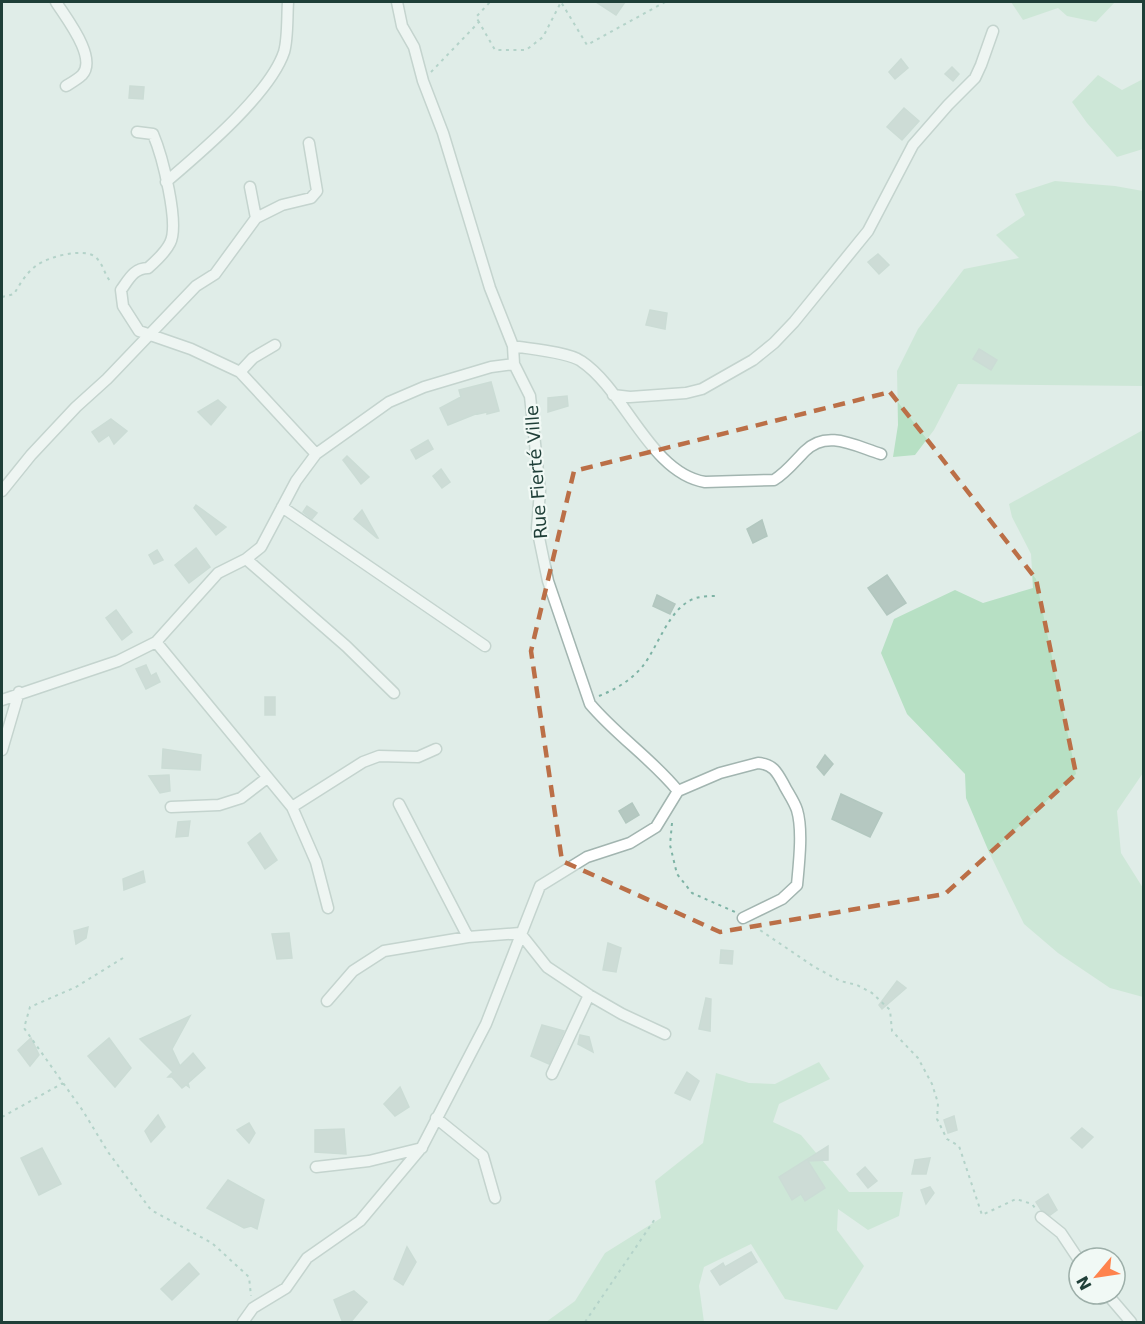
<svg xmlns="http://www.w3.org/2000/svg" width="1145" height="1324" viewBox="0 0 1145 1324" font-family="'DejaVu Sans',sans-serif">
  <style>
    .green { fill: #b7e0c4 }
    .building { fill: #b5c8c1; stroke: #b2c7bf; stroke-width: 1.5 }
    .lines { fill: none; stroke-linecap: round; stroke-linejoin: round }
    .minor-casing { stroke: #a2b5b0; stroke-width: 13 }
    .path { stroke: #7eb3a5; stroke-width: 2; stroke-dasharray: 3 4.5; stroke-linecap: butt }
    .minor { stroke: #fff; stroke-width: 10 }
    .marked { fill: none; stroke: #bb6f47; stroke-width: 4.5; stroke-dasharray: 12 8; stroke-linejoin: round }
    .labels { text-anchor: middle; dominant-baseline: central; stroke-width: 4.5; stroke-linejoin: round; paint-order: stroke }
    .street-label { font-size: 18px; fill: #1f3f38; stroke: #f1f9f5 }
  </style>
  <rect width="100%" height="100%" fill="#e0ede8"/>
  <path class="green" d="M 1011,2 L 1115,2 L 1096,22 L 1067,16 L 1058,8 L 1023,20 Z
    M 1098,75 L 1122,90 L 1143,79 L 1143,149 L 1117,157 L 1087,123 L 1072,102 Z
    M 1055,181 L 1115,186 L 1143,191 L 1143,386 L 958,384 L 934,430 L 915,455 L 893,457 L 898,425 L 897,371 L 918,329 L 964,269 L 1019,258 L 996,235 L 1025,215 L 1015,194 Z
    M 1143,430 L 1143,773 L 1117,811 L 1121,853 L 1143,888 L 1143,997 L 1110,988 L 1058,953 L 1024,924 L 989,852 L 966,798 L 965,774 L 907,714 L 881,653 L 894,619 L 955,590 L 983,603 L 1033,588 L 1031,554 L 1012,517 L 1009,504 Z
    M 819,1062 L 830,1079 L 779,1104 L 773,1122 L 801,1135 L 849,1192 L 903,1192 L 899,1216 L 868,1230 L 838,1209 L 837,1230 L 864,1266 L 837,1310 L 785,1299 L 751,1244 L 704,1267 L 699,1286 L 704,1322 L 546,1322 L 575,1301 L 605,1253 L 661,1218 L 655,1181 L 703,1143 L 716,1073 L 749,1083 L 775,1084 Z"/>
  <path class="building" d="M 596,2 L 625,2 L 616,15 Z
    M 901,59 L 908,68 L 895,79 L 889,72 Z
    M 952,67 L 959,74 L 953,81 L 945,74 Z
    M 130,86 L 144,87 L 143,99 L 129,98 Z
    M 904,108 L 919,121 L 902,140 L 887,127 Z
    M 878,254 L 889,265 L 879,274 L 868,262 Z
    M 650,310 L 667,313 L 665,329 L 646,325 Z
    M 979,349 L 997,360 L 991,370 L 973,359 Z
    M 491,382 L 499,411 L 487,414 L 487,412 L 478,414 L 478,413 L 448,425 L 440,408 L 461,397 L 459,390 Z
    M 567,396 L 568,406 L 548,412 L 548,398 Z
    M 218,400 L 226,407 L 211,425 L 198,412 Z
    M 111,419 L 127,431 L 114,444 L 109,435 L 99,442 L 92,432 Z
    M 428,440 L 433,449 L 416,459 L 411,450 Z
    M 347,456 L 369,477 L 361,484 L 343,460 Z
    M 441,469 L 450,482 L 442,488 L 433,476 Z
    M 196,505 L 226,527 L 216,535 L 194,508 Z
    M 307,506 L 317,513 L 312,519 L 303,512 Z
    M 362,510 L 378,538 L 377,538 L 354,519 Z
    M 762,520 L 767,536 L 753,543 L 747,529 Z
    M 196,548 L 210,567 L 189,583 L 175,565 Z
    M 157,550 L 163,560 L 154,564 L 149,555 Z
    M 887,575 L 906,603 L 887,615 L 868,588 Z
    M 657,595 L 675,604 L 670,614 L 653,606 Z
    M 116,610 L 132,632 L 122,640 L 106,618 Z
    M 146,665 L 151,676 L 156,673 L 160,682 L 146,689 L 136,669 Z
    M 265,697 L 275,697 L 275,715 L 265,715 Z
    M 163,749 L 201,755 L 200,770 L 162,768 Z
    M 825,755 L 833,764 L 824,775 L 817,767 Z
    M 169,775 L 170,791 L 160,793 L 149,776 Z
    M 841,794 L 882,813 L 870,837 L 832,819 Z
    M 632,803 L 639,815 L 626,823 L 619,811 Z
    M 190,821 L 188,836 L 176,837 L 178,822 Z
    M 260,833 L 277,860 L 265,869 L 248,843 Z
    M 143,871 L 145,882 L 124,890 L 123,879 Z
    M 88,927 L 86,938 L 76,944 L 74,931 Z
    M 289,933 L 292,958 L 277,959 L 272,934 Z
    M 608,943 L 621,948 L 616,972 L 603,970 Z
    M 721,950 L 733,951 L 732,964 L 720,963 Z
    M 897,981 L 906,988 L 882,1009 L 879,1005 Z
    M 706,998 L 711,999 L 710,1031 L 699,1029 Z
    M 190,1016 L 172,1049 L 180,1066 L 193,1053 L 205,1068 L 188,1083 L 189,1087 L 186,1085 L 182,1088 L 172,1077 L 168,1077 L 173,1072 L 140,1039 Z
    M 542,1025 L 564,1031 L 549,1064 L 531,1056 Z
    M 580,1035 L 589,1037 L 593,1052 L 578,1044 Z
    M 31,1038 L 39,1055 L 30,1066 L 18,1050 Z
    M 109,1038 L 131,1068 L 115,1087 L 88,1056 Z
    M 687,1072 L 699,1081 L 690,1100 L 675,1093 Z
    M 400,1087 L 409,1107 L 395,1116 L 384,1104 Z
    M 158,1115 L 165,1127 L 151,1142 L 145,1131 Z
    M 954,1116 L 957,1130 L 948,1133 L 944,1120 Z
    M 249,1123 L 255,1133 L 249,1143 L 237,1130 Z
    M 1082,1128 L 1093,1137 L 1082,1148 L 1071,1138 Z
    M 344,1129 L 346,1154 L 315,1152 L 315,1130 Z
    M 828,1146 L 828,1160 L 808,1161 L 825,1188 L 805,1201 L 801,1194 L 792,1200 L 779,1177 Z
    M 42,1148 L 61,1184 L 39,1195 L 21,1158 Z
    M 930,1158 L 926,1174 L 912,1174 L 915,1160 Z
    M 865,1167 L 877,1181 L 868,1188 L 857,1174 Z
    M 228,1180 L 264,1200 L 257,1229 L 251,1226 L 244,1228 L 207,1208 Z
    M 930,1187 L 934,1193 L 926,1204 L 921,1190 Z
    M 1048,1194 L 1057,1210 L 1050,1215 L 1041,1210 L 1036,1202 Z
    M 407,1247 L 416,1262 L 403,1285 L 394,1279 Z
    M 751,1252 L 757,1262 L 720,1285 L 711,1271 L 723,1263 L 725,1267 Z
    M 189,1263 L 199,1274 L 172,1300 L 161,1289 Z
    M 354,1291 L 367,1302 L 350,1323 L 343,1323 L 334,1300 Z"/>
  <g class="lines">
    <defs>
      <path id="minor" d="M 56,2 C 66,18 98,58 82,75 C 78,79 71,83 66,86
        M 397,2 L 402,26 L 414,47 L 423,81 L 443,133 L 490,288 L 513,346 L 514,364
        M 137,132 L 153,134 C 162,155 180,224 170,243 C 165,253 156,261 148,268 C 134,268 129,279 121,290 L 123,306 L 139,331 L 191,349 L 240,372 L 316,454
        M 166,182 C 200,153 270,94 284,52 C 288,39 287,16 288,2
        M 256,218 L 282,205 L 311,198 L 317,191 L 309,143
        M 513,346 C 530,349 568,352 581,361 C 625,390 650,473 705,482 L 774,480 C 786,473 795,461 805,451 C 827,429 855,446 881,454
        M 240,372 L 253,358 L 275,345
        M 613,395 L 630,397 L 686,393 L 702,389 L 753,360 L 774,343 L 794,322 L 868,231 L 913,145 L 948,105 L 975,78 L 981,65 L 993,31
        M 2,491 L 31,455 L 76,407 L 107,379 L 196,286 L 215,274 L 256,218 L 250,187
        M 282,507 L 485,646
        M 246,559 L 346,646 L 394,693
        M 156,642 L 292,807 L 316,862 L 328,908
        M 2,700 L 118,661 L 156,642 L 218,573 L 246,559 L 261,547 L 296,481 L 316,454 L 389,402 L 424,387 L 491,367 L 514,364 L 530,396 L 540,491 L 537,528 L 548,581 L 590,704 C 617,736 652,759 678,791
        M 2,750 L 19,692
        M 399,804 L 468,937
        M 171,807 L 219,805 L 241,798 L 267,778
        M 292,807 L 363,762 L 379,756 L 418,757 L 436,749
        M 589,995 L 622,1014 L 665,1034
        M 327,1001 L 353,971 L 384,951 L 468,937 L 520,933 L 547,967 L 589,995 L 552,1074
        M 436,1118 L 483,1156 L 495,1198
        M 316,1167 L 369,1161 L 422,1148
        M 1041,1217 L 1061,1233 L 1079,1260
        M 1107,1294 L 1131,1322
        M 243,1322 L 253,1308 L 286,1288 L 307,1258 L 360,1221 L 422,1147 L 486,1024 L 540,886 L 587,857 L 630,843 L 656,827 L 678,791 L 720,773 L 758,763 C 773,764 777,772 784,785 C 788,793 794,801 797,810 C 803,830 799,863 797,885 L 782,899 L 743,918"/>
    </defs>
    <use href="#minor" class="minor-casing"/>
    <path class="path" d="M 479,22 L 476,17 L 490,2
      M 431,72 L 479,22 L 495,50 L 526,50 L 543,37 L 561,2 L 587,45 L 665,2
      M 2,297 L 14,294 C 20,284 26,273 37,265 C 48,257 82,248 94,256 C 104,263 104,276 112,283
      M 599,696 C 616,689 630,681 642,667 C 658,648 669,606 696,598 C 703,596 712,596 719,596
      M 672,823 L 670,845 L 677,874 L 692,893 L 735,912
      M 754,926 L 813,966 L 840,981 L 857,985 L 872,993 L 890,1010 L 892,1031 L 918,1058 L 932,1084 L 938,1103 L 937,1119 L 947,1139 L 959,1146 L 982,1215 L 1016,1199 L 1032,1204 L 1035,1208
      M 123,958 L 76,987 L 30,1007 L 24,1028 L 83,1111 L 108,1152 L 151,1210 L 212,1243 L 249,1277 L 251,1296
      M 2,1117 L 63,1083
      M 585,1322 L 655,1219"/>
    <use href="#minor" class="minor"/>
  </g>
  <path d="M0 0H1145V1324H0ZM 890,392 L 1036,579 L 1076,774 L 945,894 L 720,932 L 562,861 L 531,651 L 574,471 Z" fill="#e0ede8" fill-opacity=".55" fill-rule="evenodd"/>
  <path class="marked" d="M 890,392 L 1036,579 L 1076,774 L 945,894 L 720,932 L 562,861 L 531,651 L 574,471 Z"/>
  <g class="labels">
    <g class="street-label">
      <text transform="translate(536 472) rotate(-94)">Rue Fierté Ville</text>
    </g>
  </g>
  <rect width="1145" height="1324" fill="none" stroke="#1f3f38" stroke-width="6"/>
  <g transform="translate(1097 1276) rotate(241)"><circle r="28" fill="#f1f9f5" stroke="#9dafa9" stroke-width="1.5"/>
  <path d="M0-4.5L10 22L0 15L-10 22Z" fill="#fe834d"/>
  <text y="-9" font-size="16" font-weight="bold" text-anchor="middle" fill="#1f3f38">N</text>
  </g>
</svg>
